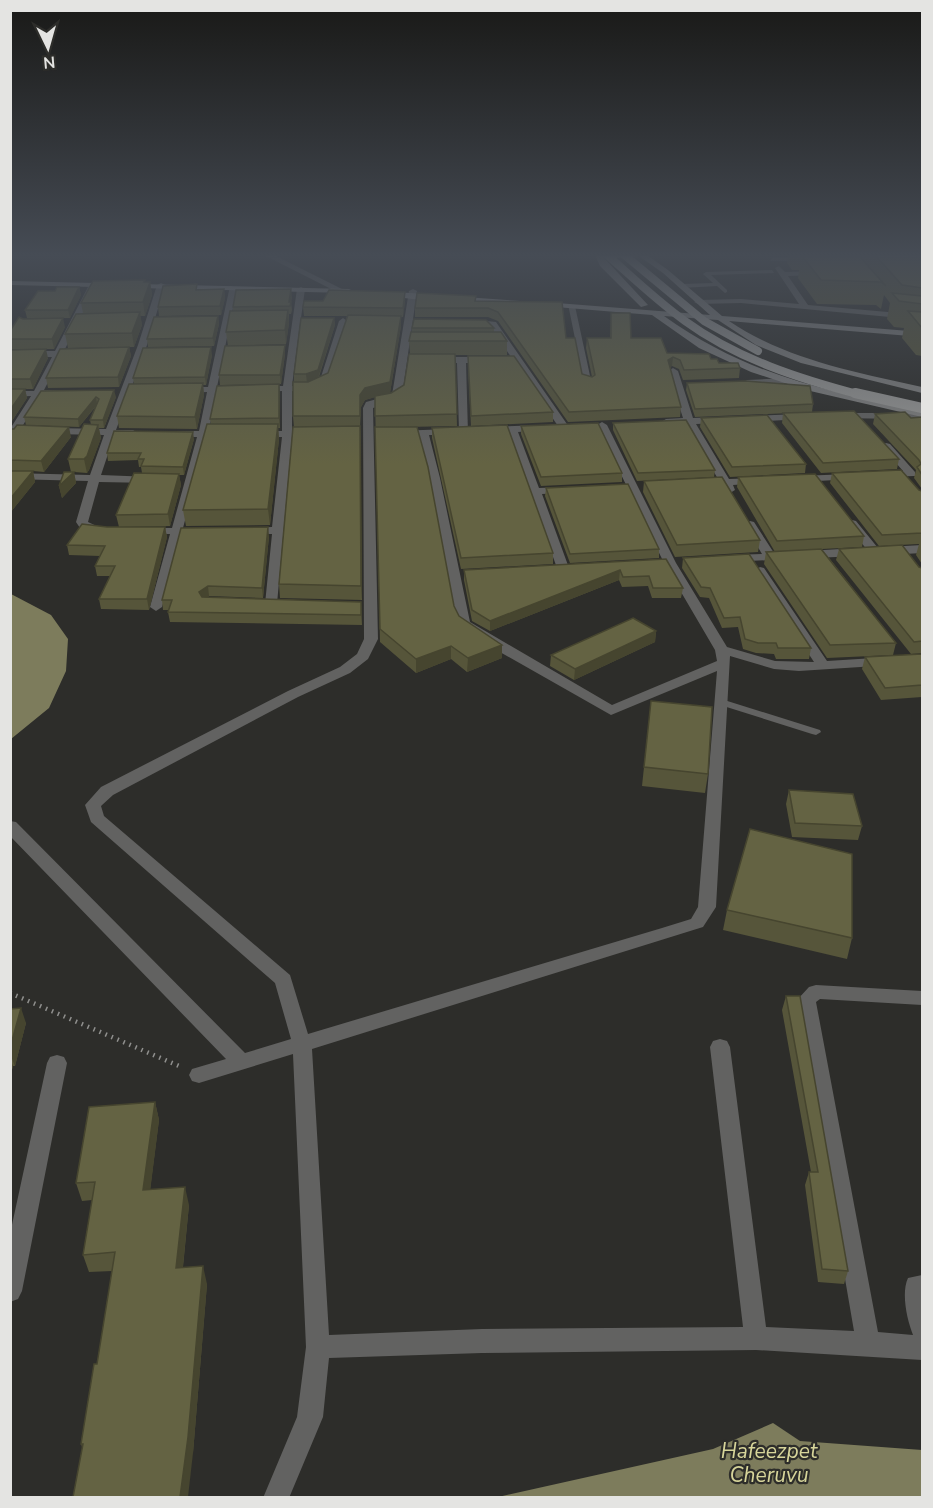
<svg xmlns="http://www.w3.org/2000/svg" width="933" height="1508" viewBox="0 0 933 1508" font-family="'Nunito Sans',sans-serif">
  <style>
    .water { fill: #7d7c5c }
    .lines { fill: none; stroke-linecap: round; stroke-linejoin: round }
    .path { stroke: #90908e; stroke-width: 4.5; stroke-dasharray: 1.5 5; stroke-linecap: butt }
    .lane { fill: #626261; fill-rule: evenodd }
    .street { fill: #626261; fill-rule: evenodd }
    .secondary { fill: #80807f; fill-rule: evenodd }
    .primary-bridge-far1 { stroke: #979795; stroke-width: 8 }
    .primary-bridge { stroke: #979795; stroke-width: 10 }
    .wall { fill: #56553a }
    .shaded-wall { fill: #46452f }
    .building { fill: #646343; stroke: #46452f; stroke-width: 1.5 }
    .labels { text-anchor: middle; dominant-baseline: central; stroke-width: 4.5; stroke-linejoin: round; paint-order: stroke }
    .near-water-label { font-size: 21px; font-style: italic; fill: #d7d59a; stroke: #2d2d2a }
  </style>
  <rect width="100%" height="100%" fill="#2d2d2a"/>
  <path class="water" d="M 11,594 L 51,615 L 68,639 L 66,671 L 49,708 L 11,739 Z
    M 773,1423 L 800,1441 L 922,1450 L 922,1497 L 498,1497 L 713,1449 Z"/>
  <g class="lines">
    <path class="path" d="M 10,993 L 179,1066"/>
    <path class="lane" d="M 772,270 L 774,273 L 711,275 L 727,290 L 727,292 L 725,293 L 717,286 L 681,288 L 678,286 L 681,284 L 713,283 L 703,274 L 706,272 Z
      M 721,699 L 820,730 L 821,732 L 816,735 L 812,734 L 717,704 L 716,702 Z"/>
    <path class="street" d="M 260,253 L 270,253 L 344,290 L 337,292 Z
      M 773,257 L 806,257 L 810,259 L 806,261 L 770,261 Z
      M 779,266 L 785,272 L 821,271 L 821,275 L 818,275 L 788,276 L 808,305 L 922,315 L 922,320 L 741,303 L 698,304 L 694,302 L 698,300 L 741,299 L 799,304 L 775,268 Z
      M 161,283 L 165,285 L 147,345 L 116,430 L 133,430 L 138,433 L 133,436 L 114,436 L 101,475 L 152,477 L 157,480 L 152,483 L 99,482 L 88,522 L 105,530 L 99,533 L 80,528 L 76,522 L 88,481 L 10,479 L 10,473 L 90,475 L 104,435 L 52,434 L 47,431 L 52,428 L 106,429 L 138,345 L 157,285 Z
      M 92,285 L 96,287 L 64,351 L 77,351 L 81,354 L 77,357 L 61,357 L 44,390 L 60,390 L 65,393 L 60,396 L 41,396 L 15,438 L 10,441 L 10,429 L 31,396 L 10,397 L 10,391 L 34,391 L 52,357 L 10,357 L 10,351 L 55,351 L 88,287 Z
      M 230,286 L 237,288 L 217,387 L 237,386 L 242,389 L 237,392 L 216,392 L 209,431 L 223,431 L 228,434 L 223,437 L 207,437 L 183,528 L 201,528 L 207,531 L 201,534 L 182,534 L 162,607 L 156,611 L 150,607 L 170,534 L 147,534 L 141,531 L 147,528 L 172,528 L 197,437 L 175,437 L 170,434 L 175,431 L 199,431 L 207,392 L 183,393 L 178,390 L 183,387 L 208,387 Z
      M 301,287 L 305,289 L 301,318 L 321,318 L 325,321 L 321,324 L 300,323 L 292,386 L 307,385 L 320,380 L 339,321 L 343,318 L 347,321 L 327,384 L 308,391 L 292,391 L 292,430 L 313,430 L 318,433 L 313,436 L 292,436 L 277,604 L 271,608 L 265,604 L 272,534 L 249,534 L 243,531 L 249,528 L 272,527 L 282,437 L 259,437 L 254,434 L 259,431 L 282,431 L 282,391 L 261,392 L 256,389 L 261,386 L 283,386 L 297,289 Z
      M 413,289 L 417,291 L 402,396 L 390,403 L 373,408 L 378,639 L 368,659 L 350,673 L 298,697 L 113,795 L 101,806 L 104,816 L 290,975 L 308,1034 L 662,928 L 691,919 L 698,907 L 717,671 L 611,715 L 470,635 L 460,627 L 456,618 L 430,478 L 419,436 L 400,436 L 395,433 L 396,431 L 450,429 L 455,432 L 450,435 L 429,435 L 440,478 L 470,622 L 612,705 L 717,661 L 715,650 L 664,563 L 597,425 L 602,422 L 607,425 L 676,563 L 727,647 L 775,661 L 814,662 L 754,571 L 760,567 L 764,568 L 827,661 L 922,655 L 922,663 L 799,671 L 774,669 L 730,656 L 716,907 L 703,927 L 312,1049 L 329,1335 L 482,1329 L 743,1327 L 710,1047 L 713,1041 L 720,1039 L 727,1041 L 730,1047 L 766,1327 L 854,1331 L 797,1000 L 809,987 L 816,985 L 922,991 L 922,1005 L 820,999 L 816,1002 L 878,1332 L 913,1335 C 907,1320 901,1293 908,1278 L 922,1275 L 922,1360 L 756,1350 L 482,1353 L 329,1358 L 323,1417 L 289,1498 L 263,1498 L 297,1417 L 306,1347 L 293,1054 L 199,1083 L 192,1081 L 189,1075 L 192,1069 L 226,1059 L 10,836 L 10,821 L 16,822 L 245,1053 L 291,1039 L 275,983 L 91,822 L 85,805 L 101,787 L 288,691 L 340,667 L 357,654 L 364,639 L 363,408 L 366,402 L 392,395 L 409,291 Z
      M 568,304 L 575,306 L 592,385 L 584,383 Z
      M 468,319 L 496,322 L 569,427 L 568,429 L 560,429 L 490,326 L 465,324 L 464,322 Z
      M 436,357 L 487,357 L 491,360 L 487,363 L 466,363 L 468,433 L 459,431 L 457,363 L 433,362 L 432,360 Z
      M 673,368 L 678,371 L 693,418 L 720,417 L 725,420 L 720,423 L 696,424 L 729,479 L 757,478 L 761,479 L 761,483 L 733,485 L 735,490 L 730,493 L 726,492 L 722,486 L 702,485 L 702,481 L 718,479 L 686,424 L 666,425 L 661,422 L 666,419 L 683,418 L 668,371 Z
      M 787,378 L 792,381 L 790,383 L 747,386 L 742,383 L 747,380 Z
      M 837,413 L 907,413 L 922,416 L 922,422 L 907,419 L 834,418 L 832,416 Z
      M 801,414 L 804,415 L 804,419 L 750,422 L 745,419 L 750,416 Z
      M 540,425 L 544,426 L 544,430 L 518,432 L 539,488 L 565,487 L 570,490 L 565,493 L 542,494 L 569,568 L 563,572 L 557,568 L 508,432 L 489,433 L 484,430 L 489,427 Z
      M 886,443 L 890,444 L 915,472 L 915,476 L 881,477 L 881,473 L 903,471 L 881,446 Z
      M 850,474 L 854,475 L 854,479 L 799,482 L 794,479 L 799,476 Z
      M 852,520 L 856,521 L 878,548 L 878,554 L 870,554 L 848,525 L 848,521 Z
      M 750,521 L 754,522 L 774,553 L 857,548 L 863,552 L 857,556 L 727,562 L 727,556 L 731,555 L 762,554 L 744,524 Z
      M 922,545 L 922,553 L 887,555 L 881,551 L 887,547 Z
      M 57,1055 L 64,1057 L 67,1063 L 22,1291 L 18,1299 L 10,1302 L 10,1234 L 47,1063 L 50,1057 Z"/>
    <path class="secondary" d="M 644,253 L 668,270 L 722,316 L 922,332 L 922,337 L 729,321 C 787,360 856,372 922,387 L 922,393 L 801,363 L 756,345 L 718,320 L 664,316 C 748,376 825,390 922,411 L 922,417 L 806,390 L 751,372 L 699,348 L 652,315 L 544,306 L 540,304 L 544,302 L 710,315 L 663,273 L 639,256 L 605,259 L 648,305 L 641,307 L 600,266 L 596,257 L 600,255 Z
      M 10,281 L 349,289 L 353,291 L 349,293 L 10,285 Z
      M 382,291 L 520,301 L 524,303 L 520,305 L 412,299 L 382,295 Z"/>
    <path class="primary-bridge-far1" d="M 605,253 C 631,276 657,301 685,321 C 737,359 800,379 861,395
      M 622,253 L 704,321 L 758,351"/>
    <path class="primary-bridge" d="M 855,393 L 922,408"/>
  </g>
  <path class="wall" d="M 776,253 L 922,253 L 922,356 L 916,355 L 902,338 L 904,328 L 894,327 L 887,319 L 890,303 L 884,295 L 881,309 L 876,305 L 817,304 L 798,278 L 799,270 L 792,270 L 787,263 L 788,255 L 777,255 Z
    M 145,280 L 145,282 L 150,282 L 152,295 L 145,316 L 140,316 L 142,325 L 134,347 L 129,347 L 131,356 L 119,387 L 48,388 L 46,378 L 118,347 L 68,348 L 65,334 L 83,313 L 81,303 Z
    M 79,287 L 81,295 L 70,318 L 27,318 L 25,310 L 55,291 Z
    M 224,289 L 225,298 L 221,315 L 159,316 L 158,307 L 198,290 Z
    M 405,292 L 405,301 L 403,317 L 401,317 L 401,326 L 390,393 L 404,385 L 410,354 L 409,341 L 412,332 L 412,328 L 494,328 L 494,332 L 507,341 L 507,355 L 455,355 L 457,426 L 404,427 L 454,606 L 459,616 L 502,658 L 467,672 L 451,659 L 416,673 L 380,642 L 375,397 L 365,400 L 361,407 L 360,428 L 362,600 L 280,598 L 279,584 L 294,427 L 293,416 L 294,374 L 334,318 L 335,325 L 319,377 L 328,373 L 347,316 L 304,316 L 303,307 L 323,301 Z
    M 476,296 L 476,302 L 566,338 L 582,374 L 592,377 L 586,348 L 587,338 L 610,338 L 611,313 L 631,338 L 667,353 L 711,359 L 719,363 L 740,368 L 739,378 L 683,380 L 679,369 L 672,366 L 670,367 L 681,407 L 680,417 L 568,422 L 498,321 L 488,317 L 415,317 L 415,308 Z
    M 292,297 L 291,302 L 292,310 L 291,314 L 289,314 L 289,323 L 286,344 L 228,346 L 226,332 L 233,311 L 233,307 Z
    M 218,316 L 219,324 L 214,346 L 148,347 L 147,339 Z
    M 23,319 L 65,327 L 54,349 L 10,349 L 10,331 Z
    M 285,345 L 285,354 L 281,384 L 220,385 L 219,375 Z
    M 10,350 L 48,358 L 33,389 L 25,389 L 27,398 L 10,424 Z
    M 212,355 L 206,385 L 203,385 L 204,395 L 197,429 L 119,428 L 117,416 L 134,384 L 133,378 Z
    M 468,365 L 553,412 L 553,422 L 471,426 Z
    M 687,383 L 813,404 L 812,412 L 695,417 L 686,390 Z
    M 279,384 L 280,428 L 278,428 L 279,439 L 270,525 L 186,526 L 183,510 L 211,424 L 210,419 Z
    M 41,391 L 116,397 L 104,428 L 99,428 L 101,438 L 89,470 L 87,473 L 74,472 L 76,483 L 62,498 L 59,486 L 71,472 L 68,459 L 91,425 L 90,420 L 96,406 L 79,427 L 26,425 L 24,417 Z
    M 783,413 L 899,459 L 897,469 L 821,473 L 782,423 Z
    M 875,414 L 911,418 L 922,417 L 922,489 L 914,478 L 916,470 L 873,424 Z
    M 701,418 L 806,464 L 805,473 L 730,477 L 700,427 Z
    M 613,423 L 715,470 L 714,477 L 637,481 L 613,430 Z
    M 521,426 L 622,473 L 622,482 L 541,486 L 521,434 Z
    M 432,428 L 553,553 L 553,564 L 461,569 L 432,438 Z
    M 10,429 L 71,437 L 44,472 L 33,471 L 35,482 L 10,513 Z
    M 194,439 L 184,475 L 179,475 L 181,485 L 170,526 L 119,527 L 116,515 L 142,473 L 141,467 L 139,467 L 138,460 L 108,461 L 107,453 Z
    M 832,473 L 922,491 L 922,564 L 916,555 L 919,544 L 879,546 L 830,483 Z
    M 738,477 L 864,536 L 862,547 L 822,549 L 896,643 L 893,655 L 827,658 L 764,564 L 766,552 L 775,552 L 737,487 Z
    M 644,481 L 760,540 L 758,552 L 675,557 L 643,492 Z
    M 546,488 L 659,549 L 659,558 L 570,563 L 545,496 Z
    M 107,527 L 165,527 L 167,537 L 149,610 L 101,609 L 99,599 L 110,576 L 97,576 L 95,566 L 100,556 L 69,555 L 67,545 Z
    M 269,536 L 263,598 L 209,596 L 208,597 L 361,602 L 362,625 L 170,622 L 168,612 L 169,610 L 163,610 L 162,600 Z
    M 839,549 L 922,568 L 922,653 L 911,654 L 836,560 Z
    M 683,558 L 811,648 L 809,659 L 776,659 L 774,654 L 756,653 L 743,649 L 738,627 L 722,628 L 709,598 L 700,597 L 682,568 Z
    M 666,559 L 683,588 L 681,598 L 652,598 L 648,586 L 622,587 L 619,580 L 490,631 L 472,621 L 464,580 L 464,570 Z
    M 656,631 L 655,642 L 574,680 L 550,666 L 551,655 Z
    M 922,654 L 922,697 L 881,700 L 862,669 L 865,657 Z
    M 651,701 L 708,774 L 705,793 L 642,786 Z
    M 789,790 L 862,826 L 858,840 L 792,837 L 786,804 Z
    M 727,910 L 852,938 L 847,959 L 723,930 Z
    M 786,996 L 848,1271 L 844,1284 L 818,1282 L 805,1185 L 809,1172 L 811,1172 L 782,1010 Z
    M 10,1009 L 26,1023 L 15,1066 L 13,1066 L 10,1077 Z
    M 155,1102 L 159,1120 L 150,1190 L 189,1205 L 183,1267 L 207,1284 L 193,1453 L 82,1447 L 81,1444 L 97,1364 L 112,1271 L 89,1272 L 83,1255 L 92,1200 L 82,1201 L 76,1183 Z"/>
  <path class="shaded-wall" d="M 145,280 L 146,292 L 150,282 L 152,295 L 145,316 L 143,302 Z
    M 79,287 L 81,295 L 70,318 L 68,310 Z
    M 224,289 L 225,298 L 221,315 L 220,306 Z
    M 291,289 L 292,297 L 290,306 L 289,302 Z
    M 405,292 L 405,301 L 403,317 L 403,308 Z
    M 288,310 L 289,323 L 286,344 L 285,330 Z
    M 140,312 L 142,325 L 134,347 L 132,333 Z
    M 218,316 L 219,324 L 214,346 L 213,338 Z
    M 401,316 L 401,326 L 390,393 L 365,400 L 361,407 L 361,428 L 360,395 Z
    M 63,318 L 65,327 L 54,349 L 52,339 Z
    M 334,318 L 335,325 L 318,378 L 307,383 L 306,374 Z
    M 285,345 L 285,354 L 281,384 L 280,375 Z
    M 129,347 L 131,356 L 119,387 L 118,377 Z
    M 211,347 L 212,355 L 206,385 L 205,377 Z
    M 46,349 L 48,358 L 33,389 L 30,379 Z
    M 673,357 L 672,366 L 667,369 L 668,360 Z
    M 203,383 L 204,395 L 197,429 L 195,417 Z
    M 279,384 L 280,393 L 280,428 L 279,418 Z
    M 25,389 L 27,398 L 10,424 L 10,410 Z
    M 114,390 L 116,397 L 104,428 L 103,420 Z
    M 96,397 L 97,404 L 79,427 L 78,419 Z
    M 278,424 L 279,439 L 270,525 L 268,509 Z
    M 98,425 L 101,438 L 89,470 L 87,473 L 84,459 Z
    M 360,426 L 361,438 L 362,600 L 361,586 Z
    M 69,427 L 71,437 L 44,472 L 41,461 Z
    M 193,432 L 194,439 L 184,475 L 183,467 Z
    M 33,471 L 35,482 L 10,513 L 10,499 Z
    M 74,472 L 76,483 L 62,498 L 59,486 Z
    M 179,474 L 181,485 L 170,526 L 168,514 Z
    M 165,527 L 167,537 L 149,610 L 147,599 Z
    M 268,527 L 269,536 L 263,598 L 262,588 Z
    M 620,570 L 619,580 L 490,631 L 490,621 Z
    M 208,586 L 209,596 L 201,602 L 199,592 Z
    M 656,631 L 655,642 L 574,680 L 575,669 Z
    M 502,645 L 502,658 L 467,672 L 468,658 Z
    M 451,646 L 451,659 L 416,673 L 416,659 Z
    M 21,1008 L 26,1023 L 15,1066 L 10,1054 L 10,1048 Z
    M 10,1059 L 13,1066 L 10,1077 Z
    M 155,1102 L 159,1120 L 148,1208 L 143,1190 Z
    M 185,1187 L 189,1205 L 181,1285 L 176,1268 Z
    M 203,1266 L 207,1284 L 193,1453 L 188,1497 L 180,1497 Z"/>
  <path class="building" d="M 874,254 L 922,254 L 922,288 L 902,285 Z
    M 802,256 L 859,256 L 886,286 L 881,282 L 821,280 Z
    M 145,280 L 144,282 L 150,282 L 143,302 L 81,303 L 93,281 Z
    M 197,284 L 196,290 L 224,289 L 220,306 L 158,307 L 163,286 Z
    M 57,287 L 79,287 L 68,310 L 25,310 L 38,291 L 55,291 Z
    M 291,289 L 289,302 L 291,302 L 290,306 L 233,307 L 236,290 Z
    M 329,290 L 405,292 L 403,308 L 303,307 L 304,301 L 323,301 Z
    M 417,293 L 476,296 L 475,301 L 562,302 L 566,338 L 575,338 L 582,374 L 592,377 L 595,375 L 587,338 L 611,338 L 611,313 L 630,313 L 631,338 L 661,338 L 667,353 L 709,354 L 711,359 L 717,359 L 719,363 L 738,363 L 740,368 L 684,370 L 680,360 L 673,357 L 668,360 L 681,407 L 569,412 L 498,312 L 488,308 L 415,308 Z
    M 892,293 L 922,296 L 922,304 L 899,301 Z
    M 288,310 L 285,330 L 226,332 L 230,311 Z
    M 908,311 L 922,312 L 922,328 Z
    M 140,312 L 132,333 L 65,334 L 76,314 Z
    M 348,315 L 401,316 L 390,382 L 365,388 L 360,395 L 360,416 L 293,416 L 293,382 L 308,382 L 328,373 Z
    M 218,316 L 213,338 L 147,339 L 154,317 Z
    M 19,317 L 23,319 L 63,318 L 52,339 L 10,339 L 10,331 Z
    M 301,318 L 334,318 L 318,370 L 306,374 L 294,374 Z
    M 414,319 L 486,320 L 494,328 L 412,328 Z
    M 411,332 L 501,332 L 507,341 L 409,341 Z
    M 285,345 L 280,375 L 219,375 L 225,346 Z
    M 129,347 L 118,377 L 46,378 L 60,349 Z
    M 211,347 L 205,377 L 133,378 L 143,348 Z
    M 46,349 L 30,379 L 10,379 L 10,350 Z
    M 409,354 L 455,354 L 457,414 L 375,416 L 375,396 L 391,393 L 404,385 Z
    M 468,356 L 514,356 L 553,412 L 471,416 Z
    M 746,381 L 810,386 L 813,404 L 695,409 L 687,383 Z
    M 203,383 L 195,417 L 117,416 L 129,384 Z
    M 279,384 L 279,418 L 210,419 L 217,386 Z
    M 10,389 L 25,389 L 10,410 Z
    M 114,390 L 103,420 L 90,420 L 99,399 L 96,397 L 78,419 L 24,417 L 41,391 Z
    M 854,411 L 899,459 L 823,463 L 783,413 Z
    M 905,412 L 911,418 L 922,417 L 922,475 L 917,467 L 921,464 L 919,460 L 875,414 Z
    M 767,415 L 806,464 L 732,467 L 701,418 Z
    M 686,420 L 715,470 L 638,473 L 613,423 Z
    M 598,423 L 622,473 L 541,477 L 521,426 Z
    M 84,424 L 98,425 L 87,456 L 84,459 L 68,459 Z
    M 207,424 L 278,424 L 268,509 L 183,510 Z
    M 17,425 L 69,427 L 41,461 L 10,460 L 10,429 L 14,429 Z
    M 507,425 L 553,553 L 461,558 L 432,428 Z
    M 360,426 L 361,586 L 279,584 L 293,427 Z
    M 375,427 L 417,427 L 428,467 L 454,606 L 459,616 L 502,645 L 468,658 L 451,646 L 416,659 L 380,629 Z
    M 114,431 L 193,432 L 183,467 L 141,466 L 144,459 L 138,459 L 141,453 L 107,453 Z
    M 901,470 L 919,490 L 922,491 L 922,533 L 882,535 L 832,473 Z
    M 10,471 L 33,471 L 10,499 Z
    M 64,472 L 74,472 L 59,486 Z
    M 134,473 L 179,474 L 168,514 L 116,515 Z
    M 815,474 L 864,536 L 777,541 L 738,477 Z
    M 722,477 L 760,540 L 677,545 L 644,481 Z
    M 628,484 L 659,549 L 570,554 L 546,488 Z
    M 82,524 L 107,527 L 165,527 L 147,599 L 99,599 L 115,566 L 95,566 L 105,546 L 67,545 Z
    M 268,527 L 262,588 L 208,586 L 199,592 L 202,597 L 361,602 L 361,615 L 168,612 L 172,600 L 162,600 L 181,528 Z
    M 902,545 L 919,567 L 922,568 L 922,641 L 914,642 L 839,549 Z
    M 821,549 L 896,643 L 830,645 L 766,552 Z
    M 749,554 L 811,648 L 778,648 L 776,643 L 758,643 L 745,639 L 740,617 L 724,618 L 710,588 L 701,587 L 683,558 Z
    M 666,559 L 683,588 L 653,588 L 649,576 L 623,577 L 620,570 L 490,621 L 472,610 L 464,570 Z
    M 633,618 L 656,631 L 575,669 L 551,655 Z
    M 922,654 L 922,685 L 885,688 L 865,657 Z
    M 651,701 L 712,707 L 708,774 L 644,767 Z
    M 789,790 L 853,794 L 862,826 L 795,823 Z
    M 750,829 L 852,854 L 852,938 L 727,910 Z
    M 786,996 L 800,996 L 848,1271 L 822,1269 L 809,1172 L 818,1172 Z
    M 21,1008 L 10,1048 L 10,1009 Z
    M 155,1102 L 143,1190 L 185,1187 L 176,1268 L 203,1266 L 188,1437 L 180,1497 L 73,1497 L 83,1444 L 81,1444 L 94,1364 L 97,1364 L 115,1252 L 83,1255 L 95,1182 L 76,1183 L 89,1107 Z"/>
  <linearGradient id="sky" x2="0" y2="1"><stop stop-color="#191917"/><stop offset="0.55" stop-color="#464c55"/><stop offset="1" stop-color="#464c55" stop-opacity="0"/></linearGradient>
  <rect width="933" height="464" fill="url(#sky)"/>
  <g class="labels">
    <g class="near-water-label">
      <text x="769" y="1451">Hafeezpet<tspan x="769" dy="24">Cheruvu</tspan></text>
    </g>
  </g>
  <rect width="933" height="1508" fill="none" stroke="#e4e4e2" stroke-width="24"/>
  <g transform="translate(48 48) rotate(175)" stroke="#2d2d2a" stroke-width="4.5" paint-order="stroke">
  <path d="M0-4.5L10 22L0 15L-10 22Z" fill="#e4e4e2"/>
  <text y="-9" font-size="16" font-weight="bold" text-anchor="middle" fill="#e4e4e2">N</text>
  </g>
</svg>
